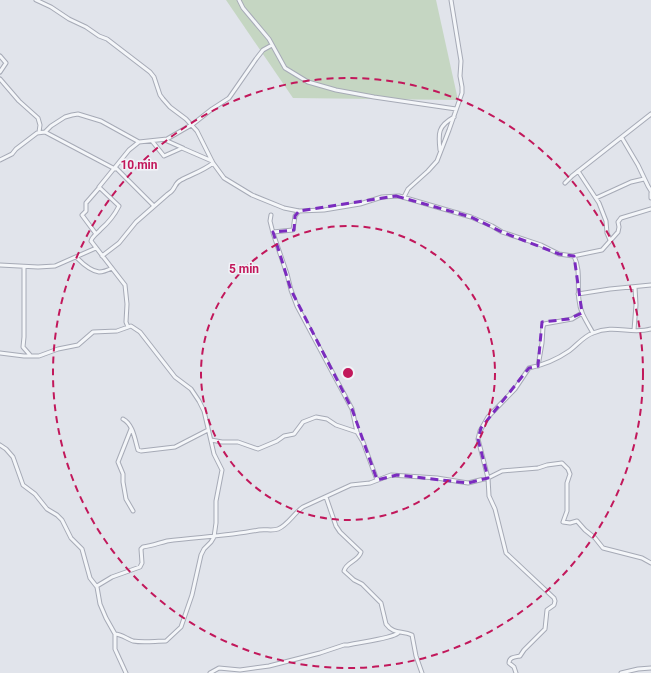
<svg xmlns="http://www.w3.org/2000/svg" width="651" height="673" viewBox="0 0 651 673" font-family="Roboto,sans-serif">
  <style>
    .green { fill: #c5d6c2 }
    .lines { fill: none; stroke-linecap: round; stroke-linejoin: round }
    .minor-casing { stroke: #a6aab6; stroke-width: 5 }
    .minor { stroke: #f4f6f9; stroke-width: 3 }
    .marked { fill: none; stroke: #7b2cbf; stroke-width: 3; stroke-dasharray: 8 5; stroke-linejoin: round }
    .ring { fill: none; stroke: #c2185b; stroke-width: 2; stroke-dasharray: 7 5 }
    .centre { fill: #c2185b; stroke: #f1f3f8; stroke-width: 2 }
    .ring-label { font-size: 12px; text-anchor: middle; font-weight: bold; fill: #c2185b; stroke: #f1f3f8; stroke-width: 3; stroke-linejoin: round; paint-order: stroke }
  </style>
  <rect width="100%" height="100%" fill="#e1e4eb"/>
  <path class="green" d="M 226,0 L 436,0 L 458,100 L 293,98 Z"/>
  <g class="lines">
    <defs>
      <path id="minor" d="M 36,0 L 51,7 L 69,19 L 86,27 L 99,36 L 107,39 L 150,72 L 154,77 L 160,95 L 163,99 L 170,107 L 186,119 L 197,131 L 213,163 L 224,178 L 252,195 L 284,208 L 299,211 L 324,210 L 360,204 L 382,197 L 399,196 L 471,217 L 492,226 L 502,232 L 541,245 L 559,254 L 573,256 L 602,250 L 618,232 L 619,227 L 618,222 L 621,218 L 651,209
        M 239,0 L 243,8 L 269,39 L 285,68 L 308,82 L 336,90 L 374,97 L 456,109
        M 0,56 L 6,63 L 0,72
        M 0,79 L 19,101 L 38,118 L 40,125 L 39,132
        M 45,132 L 115,169
        M 622,138 L 638,165 L 648,186 L 651,191
        M 165,140 L 183,148
        M 152,141 L 164,156 L 182,148 L 212,161
        M 440,150 C 438,133 438,126 454,117
        M 0,160 L 12,154 L 16,149 L 37,133 L 45,132 L 51,126 L 65,117 L 72,115 L 78,114 L 101,121 L 139,142 L 167,139 L 193,124 L 212,109 L 229,98 L 256,59 L 263,50 L 272,45
        M 116,168 L 154,206
        M 578,171 L 599,203 L 606,221 L 607,233 L 610,240
        M 565,183 L 572,176 L 651,114
        M 651,193 L 651,198
        M 404,197 L 408,189 L 428,171 L 437,161 L 449,130 L 462,93 L 462,87 L 460,76 L 461,61 L 451,0
        M 596,198 L 631,182 L 644,179
        M 271,215 L 270,221 L 273,233 L 287,274 L 291,290 L 297,306 L 352,409 L 357,432 L 363,442 L 377,480
        M 273,232 L 293,230 L 295,216 L 299,211
        M 96,234 L 82,215 L 86,211 L 86,203 L 99,188
        M 102,256 L 119,243 L 136,222 L 168,194 C 177,189 173,184 181,180 C 192,174 203,171 213,163
        M 574,256 C 581,270 577,286 579,300 C 580,313 587,322 593,333
        M 77,258 C 82,263 90,271 99,272 C 103,272 108,270 112,268
        M 0,265 L 38,267 L 55,266 L 96,248
        M 24,267 L 24,337 L 23,347 L 30,355
        M 578,294 L 610,289 L 651,285
        M 128,327 L 126,322 L 127,304 L 125,285 L 91,241 C 92,236 98,233 101,229 C 108,223 115,214 119,206 L 99,187 L 129,150 L 139,142
        M 634,330 L 636,305 L 635,287
        M 0,353 L 24,356 L 39,356 L 58,349 L 78,345 L 93,332 L 117,331 L 131,326 L 140,332 L 175,377 L 191,389 L 199,401 L 204,411 L 214,454 L 222,470 L 216,501 L 216,523 L 214,537 L 211,542 L 204,549 L 201,555 L 192,595 L 181,627 L 166,641 C 155,641 144,643 133,641 C 127,639 121,634 115,634
        M 538,366 L 542,343 L 543,327 L 544,324 L 572,319 L 582,313
        M 123,419 C 133,424 135,440 138,450 L 141,451 L 175,447 L 208,430
        M 131,429 L 118,462 L 123,474 L 123,482 L 126,499 L 133,511
        M 211,440 L 222,442 L 238,442 L 258,449 L 277,441 L 284,436 L 294,434 L 303,422 L 316,417 L 327,419 L 336,425 L 357,432
        M 0,445 L 6,449 L 13,457 L 23,485 L 35,494 L 47,509 L 57,515 L 62,520 L 71,538 L 82,549 L 90,578 L 97,587 L 100,604 L 106,618 L 115,634 L 115,649 L 126,673
        M 326,497 L 336,526 L 340,532 L 361,552 C 359,561 346,562 344,571 L 354,580 L 362,584 L 381,603 L 386,624 C 394,635 402,630 412,635 L 416,656 L 422,673
        M 97,586 L 112,577 L 140,567 L 142,563 L 141,549 L 143,547 C 151,546 159,543 167,541 C 198,537 229,536 259,530 C 265,529 273,531 278,529 C 288,525 294,513 303,507 L 351,485 L 370,483 L 391,475 L 437,478 L 468,483 L 488,478 L 502,471 L 538,468 L 547,465 L 562,463 L 568,469 L 570,474 L 567,483 L 567,511 L 563,522 L 570,523 L 577,521 L 585,530 L 595,538 L 603,548 L 642,558 L 651,563
        M 210,673 L 219,668 L 240,670 L 269,666 L 320,653 L 344,645 L 348,645 C 359,642 391,639 398,633
        M 516,673 L 514,667 L 509,663 C 509,657 515,657 520,656 L 524,650 L 545,629 L 547,610 L 554,605 L 555,601 L 554,598 L 506,553 L 495,509 L 489,496 L 488,478 L 478,439 L 480,431 L 488,417 L 515,389 L 529,368 C 543,365 556,360 569,351 C 577,345 584,336 593,333 C 615,324 631,335 651,329
        M 621,673 L 638,669 L 651,668"/>
    </defs>
    <use href="#minor" class="minor-casing"/>
    <use href="#minor" class="minor"/>
  </g>
  <path class="marked" d="M 396,196 L 471,217 L 502,232 L 559,254 L 574,256 L 582,313 L 569,319 L 542,322 L 538,366 L 529,368 L 481,428 L 478,439 L 488,478 L 468,483 L 397,475 L 377,480 L 352,409 L 291,290 L 273,232 L 294,230 L 295,216 L 299,211 Z"/>
  <g class="ring">
    <circle cx="348" cy="373" r="147"/>
    <circle cx="348" cy="373" r="295"/>
  </g>
  <circle cx="348" cy="373" r="6" class="centre"/>
  <g class="ring-label">
    <text x="139" y="169">10 min</text>
    <text x="244" y="273">5 min</text>
  </g>
</svg>
